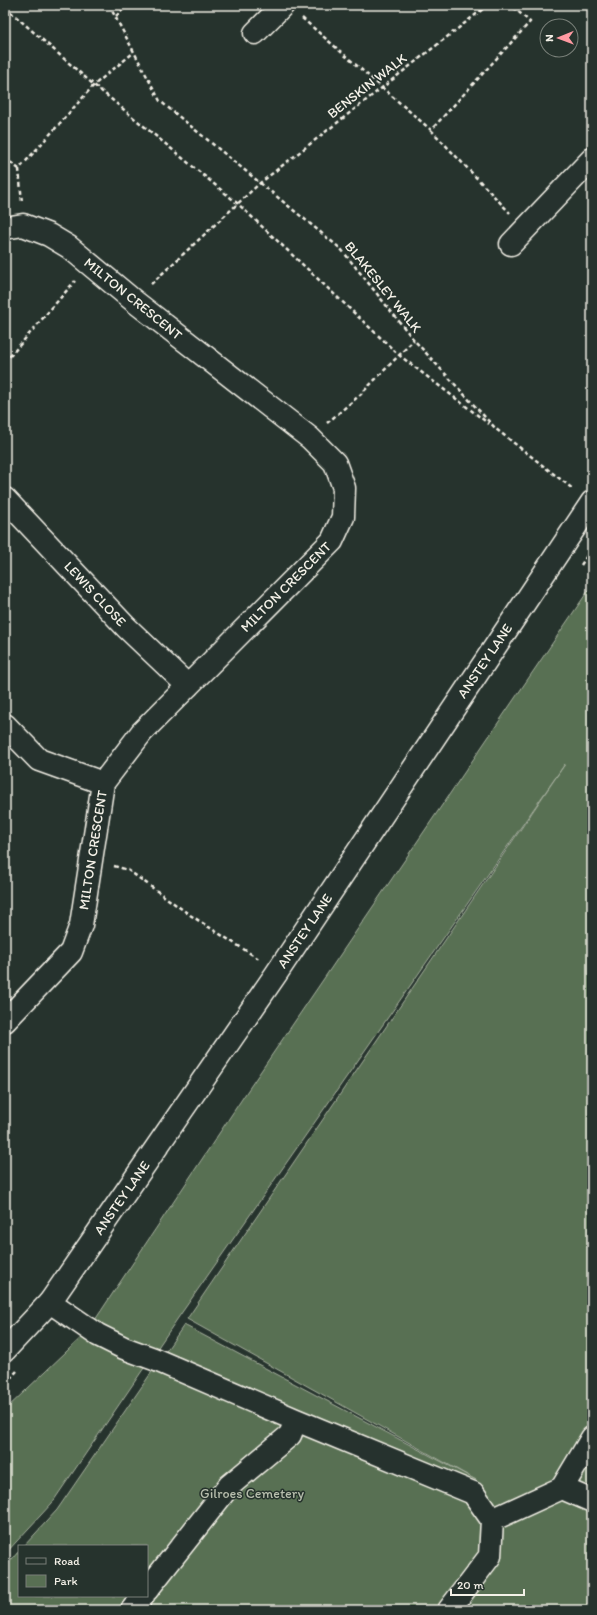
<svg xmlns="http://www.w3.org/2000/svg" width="597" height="1615" viewBox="0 0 597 1615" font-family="Itim,sans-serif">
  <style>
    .green { fill: #586f53; stroke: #a6b09e }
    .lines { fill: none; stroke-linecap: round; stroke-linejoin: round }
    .minor-casing { stroke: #f4f1e8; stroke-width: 25 }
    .major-casing { stroke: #f4f1e8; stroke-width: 25 }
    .path { stroke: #f4f1e8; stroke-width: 2.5; stroke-dasharray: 4 3; stroke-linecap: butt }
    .minor { stroke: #26332d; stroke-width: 22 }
    .major { stroke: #26332d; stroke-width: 22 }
    .labels { text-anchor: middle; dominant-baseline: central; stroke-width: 3; stroke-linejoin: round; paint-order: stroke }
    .street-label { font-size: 14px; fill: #f4f1e8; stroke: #26332d }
    .park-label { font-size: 14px; fill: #b6bdac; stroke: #26332d }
  </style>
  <rect width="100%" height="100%" fill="#26332d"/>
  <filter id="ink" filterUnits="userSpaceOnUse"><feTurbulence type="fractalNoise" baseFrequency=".025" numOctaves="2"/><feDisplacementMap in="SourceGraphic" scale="8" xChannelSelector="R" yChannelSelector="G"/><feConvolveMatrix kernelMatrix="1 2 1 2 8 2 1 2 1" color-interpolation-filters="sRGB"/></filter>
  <g filter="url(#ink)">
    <path class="green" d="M 592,585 L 592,1610 L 5,1610 L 5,1567 L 19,1551 L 19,1596 L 147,1596 L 147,1546 L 24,1546 L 57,1510 L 184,1325 L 476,1480 L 187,1319 L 565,764 L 178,1318 L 52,1503 L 5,1554 L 5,1410 L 87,1332 L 246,1093 Z"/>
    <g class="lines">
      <defs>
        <path id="minor" d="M 255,33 L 283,5
          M 5,228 L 23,225 L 49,235 L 69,247 L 134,301 L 310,438 L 335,463 L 344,488 L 343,517 L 332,541 L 142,732 L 103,783 L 81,925 L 71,952 L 5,1021
          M 511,244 L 592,159
          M 5,499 L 126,627 L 188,686
          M 5,725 L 39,760 L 103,783
          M 50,1302 L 98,1335 L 124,1348 L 154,1359 L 296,1420 L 473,1493 L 492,1520 L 490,1556 L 449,1610
          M 562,1488 L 592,1438
          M 492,1520 L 562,1488 L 592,1501
          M 147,1590 L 229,1486 L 290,1435 L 296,1420
          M 132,1610 L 143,1596"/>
        <path id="major" d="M 5,1350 L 50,1302 L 276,974 L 592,502"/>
      </defs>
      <use href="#minor" class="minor-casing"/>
      <use href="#major" class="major-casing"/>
      <path class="path" d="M 109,5 L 160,101 L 341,249 L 414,340 L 496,429 L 573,489
        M 5,7 L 94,85 L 237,203 L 399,355 L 489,424
        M 116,16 L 128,5
        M 302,18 L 431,130 L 530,22 L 511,5
        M 431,130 L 510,213
        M 5,158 L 19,169 L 94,85 L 133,53
        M 19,169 L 22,203
        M 151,284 L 260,183 L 488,5
        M 5,362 L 75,281
        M 327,423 L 360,395 L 414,340
        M 581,565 L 592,548
        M 114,866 L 128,870 L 190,915 L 259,959
        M 5,1384 L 17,1371"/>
      <use href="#minor" class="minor"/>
      <use href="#major" class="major"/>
    </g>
  </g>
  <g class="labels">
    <g class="street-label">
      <text transform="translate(367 86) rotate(-38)">BENSKIN WALK</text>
      <text transform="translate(383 287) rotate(51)">BLAKESLEY WALK</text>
      <text transform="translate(133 299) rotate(39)">MILTON CRESCENT</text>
      <text transform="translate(286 587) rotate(-45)">MILTON CRESCENT</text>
      <text transform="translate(95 594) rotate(47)">LEWIS CLOSE</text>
      <text transform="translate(485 661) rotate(-56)">ANSTEY LANE</text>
      <text transform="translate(93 850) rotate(-81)">MILTON CRESCENT</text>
      <text transform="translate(305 931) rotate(-56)">ANSTEY LANE</text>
      <text transform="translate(122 1198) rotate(-55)">ANSTEY LANE</text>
    </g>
    <g class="park-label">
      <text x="252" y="1493">Gilroes Cemetery</text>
    </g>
  </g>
  <rect width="597" height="1615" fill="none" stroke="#26332d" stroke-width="20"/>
  <rect x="10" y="10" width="577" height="1595" fill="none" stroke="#f4f1e8" stroke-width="1.5" filter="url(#ink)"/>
  <rect x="18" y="1545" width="130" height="52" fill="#26332d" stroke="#787f78"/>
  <rect x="26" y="1558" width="20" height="6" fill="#26332d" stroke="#787f78"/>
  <text x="54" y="1565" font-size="12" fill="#f4f1e8">Road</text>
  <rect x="26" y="1575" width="20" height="12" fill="#586f53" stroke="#787f78"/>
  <text x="54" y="1585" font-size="12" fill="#f4f1e8">Park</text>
  <g transform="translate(559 38) rotate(269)"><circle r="19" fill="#26332d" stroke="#787f78"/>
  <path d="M0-3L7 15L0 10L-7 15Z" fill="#ff9aa2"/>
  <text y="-6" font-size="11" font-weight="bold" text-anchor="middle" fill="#f4f1e8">N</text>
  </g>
  <path d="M451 1589v6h73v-6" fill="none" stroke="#f4f1e8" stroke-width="2"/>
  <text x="457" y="1589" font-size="12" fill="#f4f1e8" stroke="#26332d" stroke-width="3" paint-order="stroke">20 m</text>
</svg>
